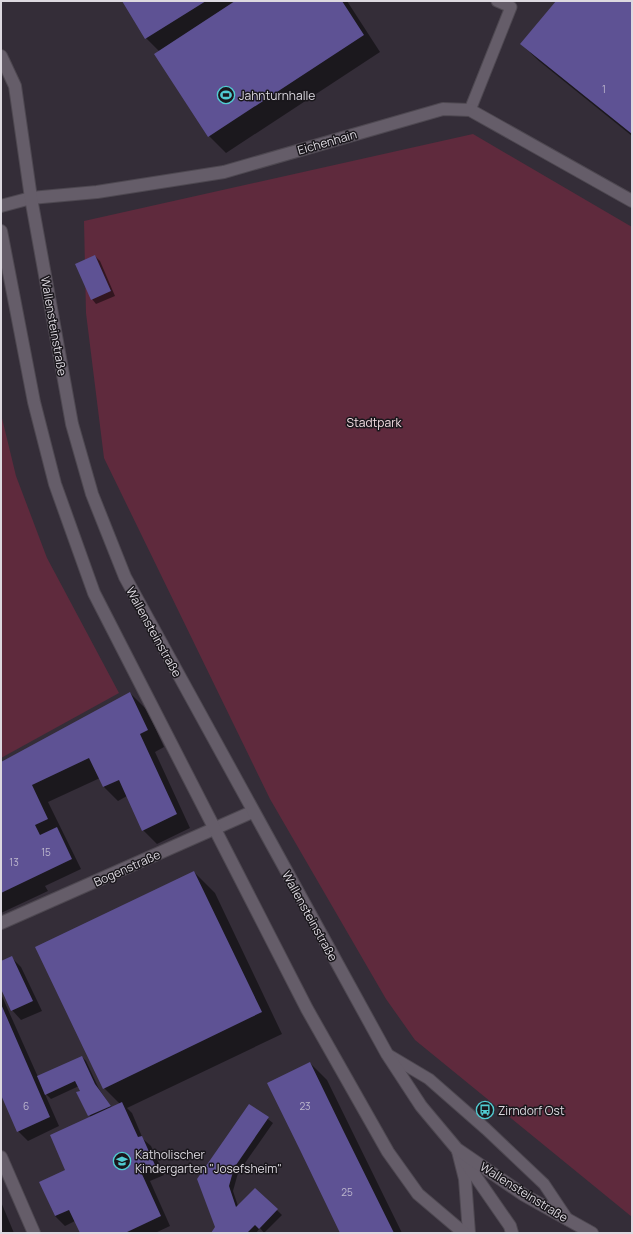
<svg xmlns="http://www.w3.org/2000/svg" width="633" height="1234" viewBox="0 0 633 1234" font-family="Manrope,sans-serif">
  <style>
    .green { fill: #5f2a3d }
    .shadow { fill: #0007 }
    .building { fill: #5e5294 }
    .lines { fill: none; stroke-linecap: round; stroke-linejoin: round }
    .service-casing { stroke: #4e4851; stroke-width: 13 }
    .minor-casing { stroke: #4e4851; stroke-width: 14 }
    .tertiary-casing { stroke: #4e4851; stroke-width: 14 }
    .secondary-casing { stroke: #4e4851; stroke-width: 14 }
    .service { stroke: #655d69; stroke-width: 11 }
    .minor { stroke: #655d69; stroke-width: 12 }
    .tertiary { stroke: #655d69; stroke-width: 12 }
    .secondary { stroke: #655d69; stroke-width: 12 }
    .labels { text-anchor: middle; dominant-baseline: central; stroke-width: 3; stroke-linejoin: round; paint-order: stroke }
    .number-label { font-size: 10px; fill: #bdb7cd }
    .poi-label { font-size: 12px; fill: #ddd9e0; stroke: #1a171c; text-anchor: start }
    .street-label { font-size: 12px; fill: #ddd9e0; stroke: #1a171c }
    .park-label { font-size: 12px; fill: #f4dde3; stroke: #1a171c }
  </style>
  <rect width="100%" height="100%" fill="#342d38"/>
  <path class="green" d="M 473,134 L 632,227 L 632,1217 L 415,1040 L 386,999 L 270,799 L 104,458 L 86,313 L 84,221 Z
    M 1,414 L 16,476 L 47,558 L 119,693 L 1,758 Z"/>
  <path class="shadow" d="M 123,1 L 232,1 L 233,3 L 237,1 L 347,1 L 380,52 L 226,153 L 209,136 L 160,52 L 146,38 Z
    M 557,1 L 632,1 L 632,136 L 539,61 L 521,44 Z
    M 95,256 L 100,261 L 115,296 L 96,304 L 92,299 Z
    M 130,693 L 147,710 L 164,747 L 155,752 L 190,828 L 157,844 L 143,830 L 127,796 L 118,801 L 104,787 L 100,778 L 48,802 L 81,869 L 45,886 L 48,891 L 1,913 L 1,763 Z
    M 194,872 L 215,893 L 282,1034 L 127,1108 L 132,1113 L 143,1139 L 151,1146 L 164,1175 L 150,1181 L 170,1226 L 155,1233 L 81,1233 L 75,1221 L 65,1226 L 55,1216 L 40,1182 L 67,1170 L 91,1118 L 79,1086 L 51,1099 L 44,1092 L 59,1126 L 28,1141 L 18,1131 L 1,1093 L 1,994 L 38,1077 L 82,1057 L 86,1061 L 99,1089 L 112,1108 L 120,1104 L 104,1088 Z
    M 12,958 L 21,967 L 42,1011 L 21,1020 L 12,1010 L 1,987 L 1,963 Z
    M 310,1063 L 327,1080 L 402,1233 L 341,1233 Z
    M 250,1105 L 273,1123 L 238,1173 L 233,1191 L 238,1206 L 255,1189 L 282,1215 L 264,1233 L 260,1228 L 256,1233 L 212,1233 L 216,1227 Z
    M 1,1202 L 14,1233 L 1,1233 Z"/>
  <path class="building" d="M 122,1 L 206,1 L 145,39 Z
    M 235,1 L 342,1 L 364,35 L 208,137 L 154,54 Z
    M 556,1 L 632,1 L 632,134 L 520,44 Z
    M 95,255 L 111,291 L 91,300 L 75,264 Z
    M 130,692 L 148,730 L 140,734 L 177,814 L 142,831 L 119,780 L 103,787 L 89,758 L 32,785 L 48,819 L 35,825 L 40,835 L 57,827 L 72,859 L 1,893 L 1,762 Z
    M 194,871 L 262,1012 L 103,1089 L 35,947 Z
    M 12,956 L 33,1001 L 11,1011 L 1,989 L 1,961 Z
    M 1,1004 L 50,1117 L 17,1132 L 1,1095 Z
    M 82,1056 L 95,1084 L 111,1106 L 88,1116 L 76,1092 L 80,1091 L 75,1081 L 45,1095 L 37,1076 Z
    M 310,1062 L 343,1130 L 394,1233 L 340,1233 L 300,1150 L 267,1083 Z
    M 122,1102 L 138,1137 L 142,1136 L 155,1165 L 141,1172 L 161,1216 L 125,1233 L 80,1233 L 69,1210 L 55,1216 L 39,1182 L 65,1170 L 50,1135 Z
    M 249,1104 L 269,1117 L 234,1168 L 229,1186 L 236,1207 L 255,1188 L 278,1209 L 259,1229 L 255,1225 L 247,1233 L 211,1233 L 215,1227 L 197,1179 Z"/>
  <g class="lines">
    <defs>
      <path id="service" d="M 470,110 L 511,7 L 497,1
        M 387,1054 L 429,1079 L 486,1129 L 544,1184 L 568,1220"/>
      <path id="minor" d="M 1,206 L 31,198 L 97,192 L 224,172 L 443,109 L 470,110 L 632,201
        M 1,923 L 252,812
        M 458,1151 L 465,1179 L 469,1233
        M 1,1157 L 34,1233"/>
      <path id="tertiary" d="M 458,1151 L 510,1226 L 512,1233"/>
      <path id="secondary" d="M 1,56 L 15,86 L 31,198 L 72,424 L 92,494 L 125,577 L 387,1054 L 421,1106 L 457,1149 L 524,1195 L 592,1233
        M 1,231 L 34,402 L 55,484 L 94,593 L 307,1009 L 388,1152 L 418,1194 L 464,1233"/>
    </defs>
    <use href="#service" class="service-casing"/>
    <use href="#minor" class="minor-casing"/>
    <use href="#tertiary" class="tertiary-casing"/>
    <use href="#secondary" class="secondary-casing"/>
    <use href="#service" class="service"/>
    <use href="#minor" class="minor"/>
    <use href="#tertiary" class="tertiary"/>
    <use href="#secondary" class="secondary"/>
  </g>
  <defs>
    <symbol id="stadium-ring" viewBox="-11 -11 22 22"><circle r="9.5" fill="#1a171c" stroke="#51ccd2" stroke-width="1.5"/><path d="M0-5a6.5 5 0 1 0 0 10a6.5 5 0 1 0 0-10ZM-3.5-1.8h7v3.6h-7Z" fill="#51ccd2"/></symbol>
    <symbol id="bus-ring" viewBox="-11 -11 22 22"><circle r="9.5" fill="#1a171c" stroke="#51ccd2" stroke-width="1.5"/><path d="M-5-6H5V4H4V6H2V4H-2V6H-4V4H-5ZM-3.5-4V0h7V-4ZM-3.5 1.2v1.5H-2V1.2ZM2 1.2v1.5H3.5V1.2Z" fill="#51ccd2"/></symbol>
    <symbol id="school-ring" viewBox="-11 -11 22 22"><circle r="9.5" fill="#1a171c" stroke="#51ccd2" stroke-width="1.5"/><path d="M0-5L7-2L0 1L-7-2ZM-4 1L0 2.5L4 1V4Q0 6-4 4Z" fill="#51ccd2"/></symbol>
  </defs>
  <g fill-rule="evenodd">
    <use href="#stadium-ring" x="216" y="85" width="20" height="20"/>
    <use href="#bus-ring" x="475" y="1100" width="20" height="20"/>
    <use href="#school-ring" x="112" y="1151" width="20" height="20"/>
  </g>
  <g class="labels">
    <g class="number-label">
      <text x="604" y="89">1</text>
      <text x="46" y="852">15</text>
      <text x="14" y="862">13</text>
      <text x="26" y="1106">6</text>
      <text x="305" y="1106">23</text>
      <text x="347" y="1192">25</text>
    </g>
    <g class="poi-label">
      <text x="239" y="95">Jahnturnhalle</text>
      <text x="498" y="1110">Zirndorf Ost</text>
      <text x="135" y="1154">Katholischer<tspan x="135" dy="14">Kindergarten "Josefsheim"</tspan></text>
    </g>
    <g class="street-label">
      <text transform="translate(327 142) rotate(-16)">Eichenhain</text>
      <text transform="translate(54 326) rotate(80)">Wallensteinstraße</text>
      <text transform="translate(154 632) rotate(61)">Wallensteinstraße</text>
      <text transform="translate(127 868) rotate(-24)">Bogenstraße</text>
      <text transform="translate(310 916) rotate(61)">Wallensteinstraße</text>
      <text transform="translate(524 1192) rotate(32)">Wallensteinstraße</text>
    </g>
    <g class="park-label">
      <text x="374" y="422">Stadtpark</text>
    </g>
  </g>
  <rect width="633" height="1234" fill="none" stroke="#ddd9e0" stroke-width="4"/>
</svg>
